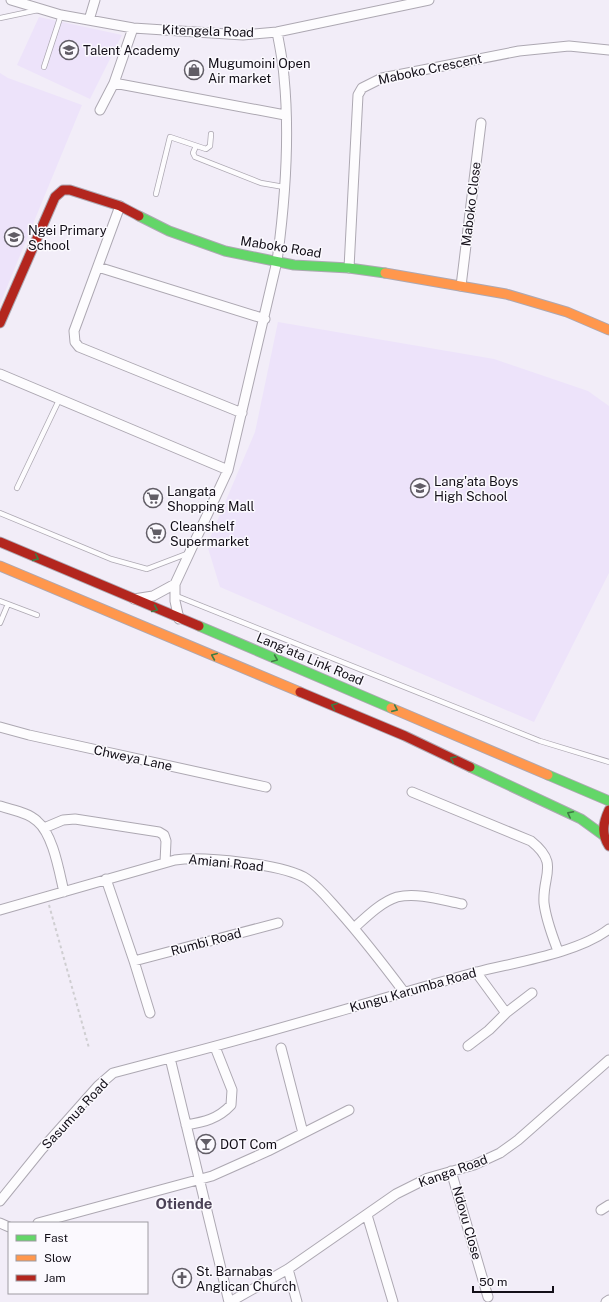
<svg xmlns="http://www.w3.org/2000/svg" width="609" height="1302" viewBox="0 0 609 1302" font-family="'Public Sans',sans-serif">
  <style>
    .built { fill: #ede3fa }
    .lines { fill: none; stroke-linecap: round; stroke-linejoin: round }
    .lane-casing { stroke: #ada8b2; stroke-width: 6 }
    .street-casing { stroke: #ada8b2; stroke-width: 11 }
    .fast-casing { stroke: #ada8b2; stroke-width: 11 }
    .slow-casing { stroke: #ada8b2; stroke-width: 11 }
    .jam-casing { stroke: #ada8b2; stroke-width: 11 }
    .path { stroke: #cfced1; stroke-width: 2; stroke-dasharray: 3 3; stroke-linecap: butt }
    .lane { stroke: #fdfcfe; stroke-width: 4.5 }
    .street { stroke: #fdfcfe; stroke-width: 9 }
    .fast { stroke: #63d668; stroke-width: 9 }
    .slow { stroke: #ff974d; stroke-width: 9 }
    .jam { stroke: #b3261e; stroke-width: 9 }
    .oneway { stroke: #3f7c44 }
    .labels { text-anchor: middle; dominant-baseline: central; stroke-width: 3; stroke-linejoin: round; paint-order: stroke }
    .street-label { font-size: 13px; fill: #130f18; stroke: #fbf9fe }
    .poi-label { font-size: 13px; fill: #130f18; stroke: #fbf9fe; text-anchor: start }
    .quarter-label { font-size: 15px; font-weight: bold; fill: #4b4156; stroke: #fbf9fe }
  </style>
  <rect width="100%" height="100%" fill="#f2edf8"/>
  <path class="built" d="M 39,17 L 122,35 L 90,99 L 17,65 Z
    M 0,73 L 8,78 L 82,105 L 0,304 Z
    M 278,322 L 494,359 L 588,391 L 609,406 L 609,573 L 534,722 L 220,587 L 207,545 L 255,432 Z"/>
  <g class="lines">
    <defs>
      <path id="lane" d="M 0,18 L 38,10
        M 44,67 L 61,15
        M 196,146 L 193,153 L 195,157 L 261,183 L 284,187
        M 156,194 L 170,137 L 206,149 L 210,146 L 211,134
        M 17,488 L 60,398
        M 0,513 L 111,559 L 147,569 L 189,553
        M 174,595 L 540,741 L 609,762
        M 0,601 L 8,604 L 0,623
        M 8,604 L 37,615"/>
      <path id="street" d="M 11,0 L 61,15 L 133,28 L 243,35 L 277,32 L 429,0
        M 89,20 L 95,0
        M 114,83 L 285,115
        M 100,110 L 114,83 L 133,28
        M 120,206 L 74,331 L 75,342 L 79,347 L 242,413
        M 98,267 L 265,319
        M 349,268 L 358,95 L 362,88 L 382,78 L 519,51 L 569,46 L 609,50
        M 461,286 L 481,123
        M 0,374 L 228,470
        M 134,599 L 153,596 L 175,584
        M 179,619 L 175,601 L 175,584 L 228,470 L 277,261 C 285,202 290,137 284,77 C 283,62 280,47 277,32
        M 0,727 L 29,735 L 266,787
        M 412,792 L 531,841 C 560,864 542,875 544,903 C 546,920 552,935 558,951
        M 0,806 C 11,810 28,812 37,821 C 53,834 59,871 64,892
        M 44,828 L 63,820 L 75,819 L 159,832 L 164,835 L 166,841 L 165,862
        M 106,879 L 134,961 L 150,1013
        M 0,910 L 175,860 C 203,856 284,864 307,879 C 319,887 329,900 339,911 C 362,937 383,964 404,992
        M 354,928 C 366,917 381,902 397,897 C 417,892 442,900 462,904
        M 134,961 L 278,923
        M 506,1013 L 532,993
        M 468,1046 L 489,1030 L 506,1013 L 476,972
        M 281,1048 L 303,1133
        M 186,1125 C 204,1122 218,1119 231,1105 L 232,1090 L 215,1047
        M 451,1171 L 488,1297
        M 0,1201 L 42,1149 L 98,1086 L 113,1073 L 170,1058
        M 601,1210 L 609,1205
        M 367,1215 L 393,1302
        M 0,1223 L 9,1227
        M 38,1223 L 212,1176 L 268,1151 L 349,1110
        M 288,1269 L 297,1302
        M 229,1302 L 170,1058 C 273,1032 374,1000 477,972 C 516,962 578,953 609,929
        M 230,1302 L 288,1269 L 396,1194 L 428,1178 L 474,1165 L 500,1153 L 518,1140 L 609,1060
        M 606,1302 L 609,1300"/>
      <path id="fast" d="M 139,216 L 169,231 L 225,251 L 294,265 L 349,268 L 385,273
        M 199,626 L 391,708
        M 470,767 L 581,819 L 603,835
        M 548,775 L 609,801"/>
      <path id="slow" d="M 385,273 L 506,294 L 567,312 L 609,330
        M 0,566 L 300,692
        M 391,708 L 548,775"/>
      <path id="jam" d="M 0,323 L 55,197 L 63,190 L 70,190 L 120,206 L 139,216
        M 0,542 L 199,626
        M 300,692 L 405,736 L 470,767
        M 609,810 C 603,823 601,834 609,846"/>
    </defs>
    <use href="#lane" class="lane-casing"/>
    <use href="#street" class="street-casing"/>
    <use href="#fast" class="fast-casing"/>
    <use href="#slow" class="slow-casing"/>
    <use href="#jam" class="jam-casing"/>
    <path class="path" d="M 49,905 L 89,1048"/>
    <use href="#lane" class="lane"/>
    <use href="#street" class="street"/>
    <use href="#fast" class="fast"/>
    <use href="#slow" class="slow"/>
    <use href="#jam" class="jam"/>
  </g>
  <defs><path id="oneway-chevron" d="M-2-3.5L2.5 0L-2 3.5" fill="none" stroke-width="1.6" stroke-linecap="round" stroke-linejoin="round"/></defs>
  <g class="oneway">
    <use href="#oneway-chevron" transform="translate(36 558) rotate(24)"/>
    <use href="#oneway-chevron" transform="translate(155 609) rotate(23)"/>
    <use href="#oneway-chevron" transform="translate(214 656) rotate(-157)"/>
    <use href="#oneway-chevron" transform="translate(275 659) rotate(23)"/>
    <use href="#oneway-chevron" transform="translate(334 706) rotate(-157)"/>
    <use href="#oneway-chevron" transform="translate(395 709) rotate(24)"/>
    <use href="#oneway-chevron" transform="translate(453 759) rotate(-154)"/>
    <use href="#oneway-chevron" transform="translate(570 814) rotate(-153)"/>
  </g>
  <defs>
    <symbol id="school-ring" viewBox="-11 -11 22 22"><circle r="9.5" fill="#fbf9fe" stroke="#615d66" stroke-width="1.5"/><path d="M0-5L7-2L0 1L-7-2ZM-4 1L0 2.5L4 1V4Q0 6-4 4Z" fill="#615d66"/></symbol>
    <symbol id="shop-ring" viewBox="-11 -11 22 22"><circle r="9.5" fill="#fbf9fe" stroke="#615d66" stroke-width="1.5"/><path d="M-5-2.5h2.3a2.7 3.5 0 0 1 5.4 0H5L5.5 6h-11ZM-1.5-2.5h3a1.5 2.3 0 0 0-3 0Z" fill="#615d66"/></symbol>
    <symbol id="supermarket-ring" viewBox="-11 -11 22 22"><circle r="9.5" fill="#fbf9fe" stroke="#615d66" stroke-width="1.5"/><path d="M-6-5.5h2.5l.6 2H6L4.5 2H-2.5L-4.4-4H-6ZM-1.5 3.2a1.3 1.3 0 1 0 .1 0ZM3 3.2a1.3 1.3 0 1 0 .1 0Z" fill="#615d66"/></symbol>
    <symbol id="bar-ring" viewBox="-11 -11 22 22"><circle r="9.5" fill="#fbf9fe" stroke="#615d66" stroke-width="1.5"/><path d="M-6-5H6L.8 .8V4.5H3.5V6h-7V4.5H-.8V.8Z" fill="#615d66"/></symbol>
    <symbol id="church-ring" viewBox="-11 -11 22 22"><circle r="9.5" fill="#fbf9fe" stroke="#615d66" stroke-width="1.5"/><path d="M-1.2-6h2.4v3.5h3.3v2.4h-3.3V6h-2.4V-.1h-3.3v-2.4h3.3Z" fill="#615d66"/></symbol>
  </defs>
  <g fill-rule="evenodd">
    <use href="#school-ring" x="58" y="39" width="22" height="22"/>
    <use href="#shop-ring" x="183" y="59" width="22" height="22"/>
    <use href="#school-ring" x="3" y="226" width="22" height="22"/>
    <use href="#school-ring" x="409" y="477" width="22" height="22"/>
    <use href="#supermarket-ring" x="142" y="487" width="22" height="22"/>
    <use href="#supermarket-ring" x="145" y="522" width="22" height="22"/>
    <use href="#bar-ring" x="195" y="1133" width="22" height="22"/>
    <use href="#church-ring" x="171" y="1267" width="22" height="22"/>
  </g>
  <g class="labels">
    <g class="street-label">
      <text transform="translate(208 31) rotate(2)">Kitengela Road</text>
      <text transform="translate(430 69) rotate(-12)">Maboko Crescent</text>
      <text transform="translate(471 204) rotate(-83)">Maboko Close</text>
      <text transform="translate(281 247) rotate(9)">Maboko Road</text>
      <text transform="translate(310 659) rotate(23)">Lang'ata Link Road</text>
      <text transform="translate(133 758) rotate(12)">Chweya Lane</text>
      <text transform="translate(226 863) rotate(6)">Amiani Road</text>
      <text transform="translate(206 942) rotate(-15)">Rumbi Road</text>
      <text transform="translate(413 990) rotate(-16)">Kungu Karumba Road</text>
      <text transform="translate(75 1114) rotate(-47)">Sasumua Road</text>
      <text transform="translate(453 1171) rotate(-20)">Kanga Road</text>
      <text transform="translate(467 1223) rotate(74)">Ndovu Close</text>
    </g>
    <g class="poi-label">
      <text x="83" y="50">Talent Academy</text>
      <text x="208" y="63">Mugumoini Open<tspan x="208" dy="15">Air market</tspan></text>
      <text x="28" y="230">Ngei Primary<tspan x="28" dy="15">School</tspan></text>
      <text x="434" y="481">Lang'ata Boys<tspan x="434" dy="15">High School</tspan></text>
      <text x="167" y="491">Langata<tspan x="167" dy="15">Shopping Mall</tspan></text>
      <text x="170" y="526">Cleanshelf<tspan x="170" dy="15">Supermarket</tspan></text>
      <text x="220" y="1144">DOT Com</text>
      <text x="196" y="1271">St. Barnabas<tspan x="196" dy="15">Anglican Church</tspan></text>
    </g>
    <g class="quarter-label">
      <text x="184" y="1203">Otiende</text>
    </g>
  </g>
  <rect x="8" y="1222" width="140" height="72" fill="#fbf9fe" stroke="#9e9ba2"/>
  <rect x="16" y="1235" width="20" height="6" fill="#63d668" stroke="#9e9ba2"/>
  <text x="44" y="1242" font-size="12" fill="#130f18">Fast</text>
  <rect x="16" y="1255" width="20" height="6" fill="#ff974d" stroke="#9e9ba2"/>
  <text x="44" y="1262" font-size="12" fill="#130f18">Slow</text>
  <rect x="16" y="1275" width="20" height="6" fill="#b3261e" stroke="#9e9ba2"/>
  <text x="44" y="1282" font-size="12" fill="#130f18">Jam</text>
  <path d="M473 1286v6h80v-6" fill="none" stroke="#130f18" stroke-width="2"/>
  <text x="479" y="1286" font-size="12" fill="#130f18" stroke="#fbf9fe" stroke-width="3" paint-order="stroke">50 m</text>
</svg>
